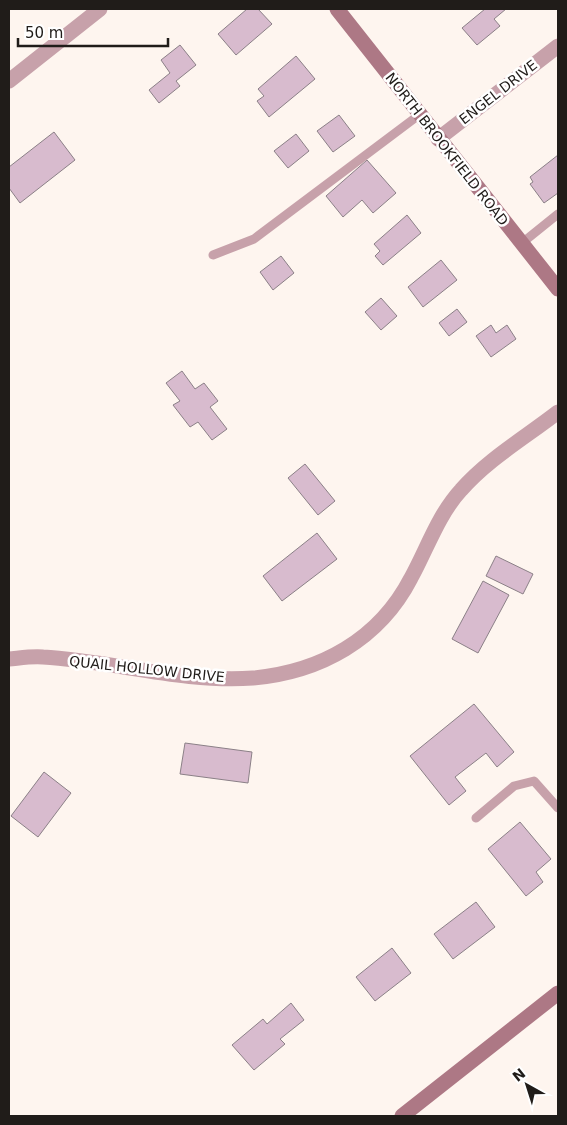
<svg xmlns="http://www.w3.org/2000/svg" width="567" height="1125" viewBox="0 0 567 1125" font-family="'DejaVu Sans',sans-serif">
  <style>
    .building { fill: #d8bbce; stroke: #8b8087 }
    .lines { fill: none; stroke-linecap: round; stroke-linejoin: round }
    .lane { stroke: #c7a1aa; stroke-width: 9 }
    .street { stroke: #c7a1aa; stroke-width: 15 }
    .secondary { stroke: #ad7885; stroke-width: 15 }
    .labels { text-anchor: middle; dominant-baseline: central; stroke-width: 5; stroke-linejoin: round; paint-order: stroke }
    .street-label { font-size: 14px; fill: #201c19; stroke: #fff }
  </style>
  <rect width="100%" height="100%" fill="#fef5ef"/>
  <path class="building" d="M 247,9 L 258,9 L 272,24 L 236,55 L 218,34 Z
    M 485,9 L 506,9 L 494,19 L 500,26 L 477,45 L 462,28 Z
    M 180,45 L 196,65 L 176,81 L 180,86 L 159,103 L 149,90 L 170,73 L 161,60 Z
    M 296,56 L 315,79 L 269,117 L 257,101 L 264,96 L 258,89 Z
    M 339,115 L 355,136 L 333,152 L 317,131 Z
    M 54,132 L 75,160 L 20,203 L 9,188 L 9,167 Z
    M 296,134 L 309,151 L 288,168 L 274,151 Z
    M 558,155 L 558,193 L 544,203 L 530,184 L 533,182 L 530,177 Z
    M 367,160 L 396,193 L 373,213 L 362,200 L 343,217 L 326,196 Z
    M 407,215 L 421,233 L 383,265 L 375,256 L 380,251 L 374,244 Z
    M 281,256 L 294,273 L 273,290 L 260,272 Z
    M 441,260 L 457,280 L 423,307 L 408,287 Z
    M 381,298 L 397,316 L 381,330 L 365,312 Z
    M 457,309 L 467,322 L 449,336 L 439,323 Z
    M 491,325 L 496,333 L 507,325 L 516,339 L 491,357 L 476,336 Z
    M 182,371 L 195,389 L 204,383 L 218,401 L 210,407 L 227,429 L 212,440 L 198,422 L 190,427 L 173,405 L 180,401 L 166,383 Z
    M 305,464 L 335,501 L 318,515 L 288,478 Z
    M 317,533 L 337,559 L 282,601 L 263,576 Z
    M 496,556 L 533,574 L 523,594 L 486,576 Z
    M 483,581 L 509,595 L 478,653 L 452,639 Z
    M 474,704 L 514,752 L 497,767 L 486,753 L 455,777 L 466,791 L 449,805 L 410,756 Z
    M 185,743 L 252,752 L 248,783 L 180,774 Z
    M 44,772 L 71,793 L 38,837 L 11,816 Z
    M 520,822 L 551,859 L 536,872 L 543,882 L 526,896 L 488,849 Z
    M 476,902 L 495,927 L 453,959 L 434,934 Z
    M 392,948 L 411,973 L 375,1001 L 356,977 Z
    M 291,1003 L 304,1020 L 280,1039 L 285,1044 L 254,1070 L 232,1045 L 263,1019 L 267,1024 Z"/>
  <g class="lines">
    <path class="lane" d="M 522,243 L 558,214
      M 213,255 L 254,239 L 419,115
      M 476,818 L 514,786 L 534,781 L 558,808"/>
    <path class="street" d="M 9,81 L 100,9
      M 438,139 L 558,46
      M 9,659 C 20,658 32,656 43,657 C 113,661 182,683 253,678 C 320,672 379,640 411,578 C 427,549 438,515 461,490 C 488,459 526,437 558,412"/>
    <path class="secondary" d="M 337,9 L 558,289
      M 402,1116 L 558,993"/>
  </g>
  <g class="labels">
    <g class="street-label">
      <text transform="translate(498 92) rotate(-38)">ENGEL DRIVE</text>
      <text transform="translate(447 149) rotate(52)">NORTH BROOKFIELD ROAD</text>
      <text transform="translate(147 669) rotate(6)">QUAIL HOLLOW DRIVE</text>
    </g>
  </g>
  <rect width="567" height="1125" fill="none" stroke="#201c19" stroke-width="20"/>
  <g transform="translate(527 1085) rotate(321)" stroke="#ffffff" stroke-width="4" paint-order="stroke">
  <path d="M0-4L9 19L0 12L-9 19Z" fill="#201c19"/>
  <text y="-8" font-size="14" font-weight="bold" text-anchor="middle" fill="#201c19">N</text>
  </g>
  <path d="M18 38v8h150v-8" fill="none" stroke="#201c19" stroke-width="2.5"/>
  <text x="25" y="38" font-size="15" fill="#201c19" stroke="#ffffff" stroke-width="4" paint-order="stroke">50 m</text>
</svg>
